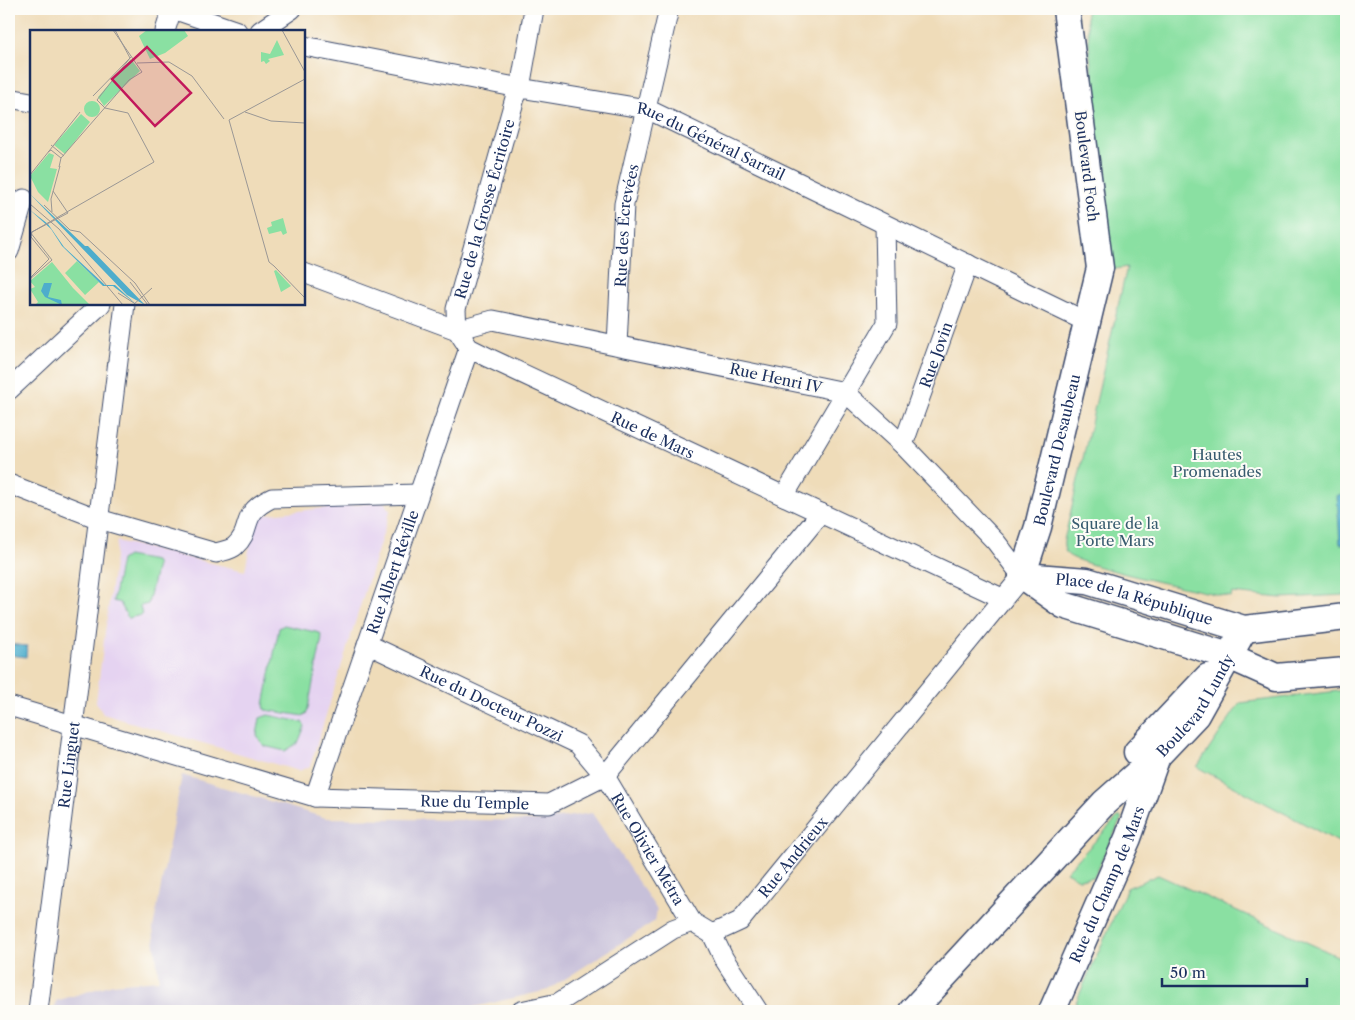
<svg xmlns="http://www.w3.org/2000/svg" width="1355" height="1020" viewBox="0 0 1355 1020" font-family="'Libre Caslon Text',serif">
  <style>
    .built { fill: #e5d3f1 }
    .industrial { fill: #c7c0d9 }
    .green { fill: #8ae0a2; stroke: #528880 }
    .water { fill: #4eadcc; stroke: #346e95 }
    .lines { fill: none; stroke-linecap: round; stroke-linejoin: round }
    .street-casing { stroke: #3b496c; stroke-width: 21 }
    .secondary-casing { stroke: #3b496c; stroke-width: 29 }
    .street { stroke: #fff; stroke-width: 19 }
    .secondary { stroke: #fff; stroke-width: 26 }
    .labels { text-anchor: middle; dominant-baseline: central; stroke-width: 4; stroke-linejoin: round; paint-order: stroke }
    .street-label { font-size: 15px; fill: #1b2f5e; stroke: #fdfcf7 }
    .park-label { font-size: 15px; fill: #375b6f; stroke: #fdfcf7 }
    .inset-road { fill: none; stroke: #9a9795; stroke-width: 1 }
    .view { fill: #c2185b; fill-opacity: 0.15; stroke: #c2185b; stroke-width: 2.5 }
    .inset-edge { fill: none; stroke: #1b2f5e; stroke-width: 2.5 }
  </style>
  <rect width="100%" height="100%" fill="#fdfcf7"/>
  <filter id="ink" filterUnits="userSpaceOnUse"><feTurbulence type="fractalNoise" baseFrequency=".02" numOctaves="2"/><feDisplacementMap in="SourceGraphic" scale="10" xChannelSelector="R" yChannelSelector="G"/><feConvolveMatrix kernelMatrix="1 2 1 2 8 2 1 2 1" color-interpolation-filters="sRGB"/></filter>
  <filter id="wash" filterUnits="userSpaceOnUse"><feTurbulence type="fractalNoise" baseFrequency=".0096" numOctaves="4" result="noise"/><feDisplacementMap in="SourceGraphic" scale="20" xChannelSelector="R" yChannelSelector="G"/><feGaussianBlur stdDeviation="1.12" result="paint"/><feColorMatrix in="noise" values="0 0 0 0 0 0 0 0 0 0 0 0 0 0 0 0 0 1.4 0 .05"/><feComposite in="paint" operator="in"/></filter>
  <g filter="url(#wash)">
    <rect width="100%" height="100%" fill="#efdcb9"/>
    <path class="built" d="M 384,502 L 390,511 L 310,766 L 299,771 L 103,714 L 96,702 L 117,541 L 245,571 L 255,520 L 260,515 Z"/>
    <path class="industrial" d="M 182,775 L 326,818 L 539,821 L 592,813 L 657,910 L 655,921 L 548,990 L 457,1011 L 54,1011 L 56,1001 L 113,984 L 159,980 L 153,929 Z"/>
    <path class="green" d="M 1086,9 L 1346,9 L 1346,595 L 1281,598 L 1232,593 L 1231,597 C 1208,593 1078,566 1067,554 C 1062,547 1064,539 1066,532 L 1127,267 L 1109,270 Z
      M 127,556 L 155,561 L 157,565 L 148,604 L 140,606 L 142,615 L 128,618 L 120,603 L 113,601 L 121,560 Z
      M 284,625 L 320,633 L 322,638 L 307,713 L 304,716 L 265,710 L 264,705 L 279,628 Z
      M 1346,690 L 1346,846 L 1197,767 L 1240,703 Z
      M 268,715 L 302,722 L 305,726 L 298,743 L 285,751 L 264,746 L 257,735 L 260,718 Z
      M 1118,817 L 1122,817 L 1094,877 L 1079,879 L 1066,872 Z
      M 1158,875 L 1346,960 L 1346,1011 L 1072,1011 L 1127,888 Z"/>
    <path class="water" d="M 1337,495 L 1346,495 L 1346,544 L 1340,544 Z
      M 9,644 L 27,646 L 26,657 L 9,655 Z"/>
  </g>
  <g filter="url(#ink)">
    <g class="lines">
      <defs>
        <g id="street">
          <path d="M 173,9 L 237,31"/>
          <path d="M 165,31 L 172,9"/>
          <path d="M 260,31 L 292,9"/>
          <path id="s1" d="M 304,46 L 520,88 L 647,109 L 1089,323"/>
          <path d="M 9,98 L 31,102"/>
          <path d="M 9,251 L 24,199"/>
          <path id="s2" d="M 304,273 L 457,330 L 469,348 L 489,358 L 1002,598"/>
          <path id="s3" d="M 617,345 L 624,204 L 669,9"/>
          <path d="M 9,390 L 101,304"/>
          <path id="s4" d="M 903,445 L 968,264"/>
          <path d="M 9,484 L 99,519 L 216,553 C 222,551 231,550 235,546 C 254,529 238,514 272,498 L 418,494"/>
          <path d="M 784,496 L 887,323 L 885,225"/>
          <path id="s5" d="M 367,644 L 578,744 L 605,776 L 692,922"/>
          <path id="s6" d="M 9,706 L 315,797 L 549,804 L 605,776 L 821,513"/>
          <path id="s7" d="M 315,797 L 469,348"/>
          <path d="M 712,934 L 724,959 L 758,1011"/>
          <path id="s8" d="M 38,1011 L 125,304"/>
          <path id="s9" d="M 521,1011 L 558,1003 L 673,929 L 692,922 L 712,934 L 740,921 L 1022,576 L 996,542 L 903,445 L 845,392 L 493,320 L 457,330 L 456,309 L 515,98 L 520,88 L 534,9"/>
        </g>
        <g id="secondary">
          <path id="s10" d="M 1022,576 L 1038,527 L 1100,268 L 1066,9"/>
          <path d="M 1022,576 L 1063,605 L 1229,656 L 1276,677 L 1346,671"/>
          <path id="s11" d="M 1023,576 L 1087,581 L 1244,629 L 1346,617"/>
          <path d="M 1137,752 L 1208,677"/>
          <path id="s12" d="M 912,1011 L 1104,803 L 1157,756 L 1196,715 L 1244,629"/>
          <path id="s13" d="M 1052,1011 L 1128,838 L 1156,759"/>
        </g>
      </defs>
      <use href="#street" class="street-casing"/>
      <use href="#secondary" class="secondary-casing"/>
      <use href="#street" class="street"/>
      <use href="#secondary" class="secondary"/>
    </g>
  </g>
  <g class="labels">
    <g class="street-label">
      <text stroke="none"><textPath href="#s1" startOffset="420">Rue du Général Sarrail</textPath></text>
      <text transform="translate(1087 166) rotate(83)">Boulevard Foch</text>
      <text stroke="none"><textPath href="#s9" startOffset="1472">Rue de la Grosse Écritoire</textPath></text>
      <text stroke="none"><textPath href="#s3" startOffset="120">Rue des Écrevées</textPath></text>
      <text stroke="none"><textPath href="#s4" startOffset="96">Rue Jovin</textPath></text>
      <text transform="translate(776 378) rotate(12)">Rue Henri IV</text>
      <text stroke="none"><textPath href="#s2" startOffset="388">Rue de Mars</textPath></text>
      <text stroke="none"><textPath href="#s10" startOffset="131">Boulevard Desaubeau</textPath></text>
      <text stroke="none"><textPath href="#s7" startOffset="238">Rue Albert Réville</textPath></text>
      <text stroke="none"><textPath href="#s11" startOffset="114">Place de la République</textPath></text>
      <text stroke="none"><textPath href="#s5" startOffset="138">Rue du Docteur Pozzi</textPath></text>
      <text stroke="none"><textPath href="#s12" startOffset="418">Boulevard Lundy</textPath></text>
      <text stroke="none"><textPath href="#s8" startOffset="248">Rue Linguet</textPath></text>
      <text stroke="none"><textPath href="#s6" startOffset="479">Rue du Temple</textPath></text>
      <text stroke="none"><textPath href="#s5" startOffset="360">Rue Olivier Métra</textPath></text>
      <text stroke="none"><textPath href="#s9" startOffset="332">Rue Andrieux</textPath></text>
      <text stroke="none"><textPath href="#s13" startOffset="138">Rue du Champ de Mars</textPath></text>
    </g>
    <g class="park-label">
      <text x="1217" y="454">Hautes<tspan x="1217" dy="17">Promenades</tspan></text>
      <text x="1115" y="523">Square de la<tspan x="1115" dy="17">Porte Mars</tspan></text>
    </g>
  </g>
  <g transform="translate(30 30)">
    <rect width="275" height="275" fill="#efdcb9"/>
    <path d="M 117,0 L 154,0 L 158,6 L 135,23 L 120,29 L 109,6 ZM 247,10 L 254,25 L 238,29 L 240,31 L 236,34 L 234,31 L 231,32 L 231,22 L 240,24 ZM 101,29 L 110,41 L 74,76 L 68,67 ZM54 79a8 8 0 1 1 16 0a8 8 0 1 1-16 0ZM 51,84 L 60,92 L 35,124 L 24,115 ZM 19,123 L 24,125 L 20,138 L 27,139 L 18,172 L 8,162 L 0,146 ZM 253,188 L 257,203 L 253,205 L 251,201 L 239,204 L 237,198 L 242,196 L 241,192 ZM 47,231 L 69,252 L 55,265 L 35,243 ZM 22,232 L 43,258 L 60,275 L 5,275 L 8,272 L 0,259 L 5,257 L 0,251 ZM 246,240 L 261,256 L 251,262 L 244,241 Z" fill="#8ae0a2"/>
    <path d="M 0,164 L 55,216 L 58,216 L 115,275 L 97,265 ZM 0,180 L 18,194 L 34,217 L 75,255 L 85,255 L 107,275 L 83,256 L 73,256 L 32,216 L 21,199 ZM 14,253 L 22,253 L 18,267 L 31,270 L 32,275 L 15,267 L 11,261 Z" fill="#4eadcc"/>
    <path class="inset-road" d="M 83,0 L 112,42M 252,0 L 275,42M 107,33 L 139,32 L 162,46 L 194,89M 63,66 L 101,27M 215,82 L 241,91 L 275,93M 199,90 L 239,232 L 244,236M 199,90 L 275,49M 21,115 L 34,126M 18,122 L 21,120 L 31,128M 29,137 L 31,128 L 99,50 L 112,42M 0,145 L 50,82M 0,174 L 29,199 L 93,275M 14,175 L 40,200 L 50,202 L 105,253 L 120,275M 22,182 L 21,169 L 30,136M 0,203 L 38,183 L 23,161M 244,236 L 275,268M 0,248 L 19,229 L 1,207 L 2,202 L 124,132 L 98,83 L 75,78 L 67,70 L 100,28 L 85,0M 0,249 L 22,230 L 0,202M 100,252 L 118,275M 88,263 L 104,273M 103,275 L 122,258"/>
    <path class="view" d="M 117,17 L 161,63 L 125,96 L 82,49 Z"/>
    <rect width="275" height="275" class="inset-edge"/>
  </g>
  <rect width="1355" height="1020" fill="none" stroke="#fdfcf7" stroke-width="30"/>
  <path d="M1162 978v8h145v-8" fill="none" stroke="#1b2f5e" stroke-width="2.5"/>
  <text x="1170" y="978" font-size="15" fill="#1b2f5e" stroke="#fdfcf7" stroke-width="4" paint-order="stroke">50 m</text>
</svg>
